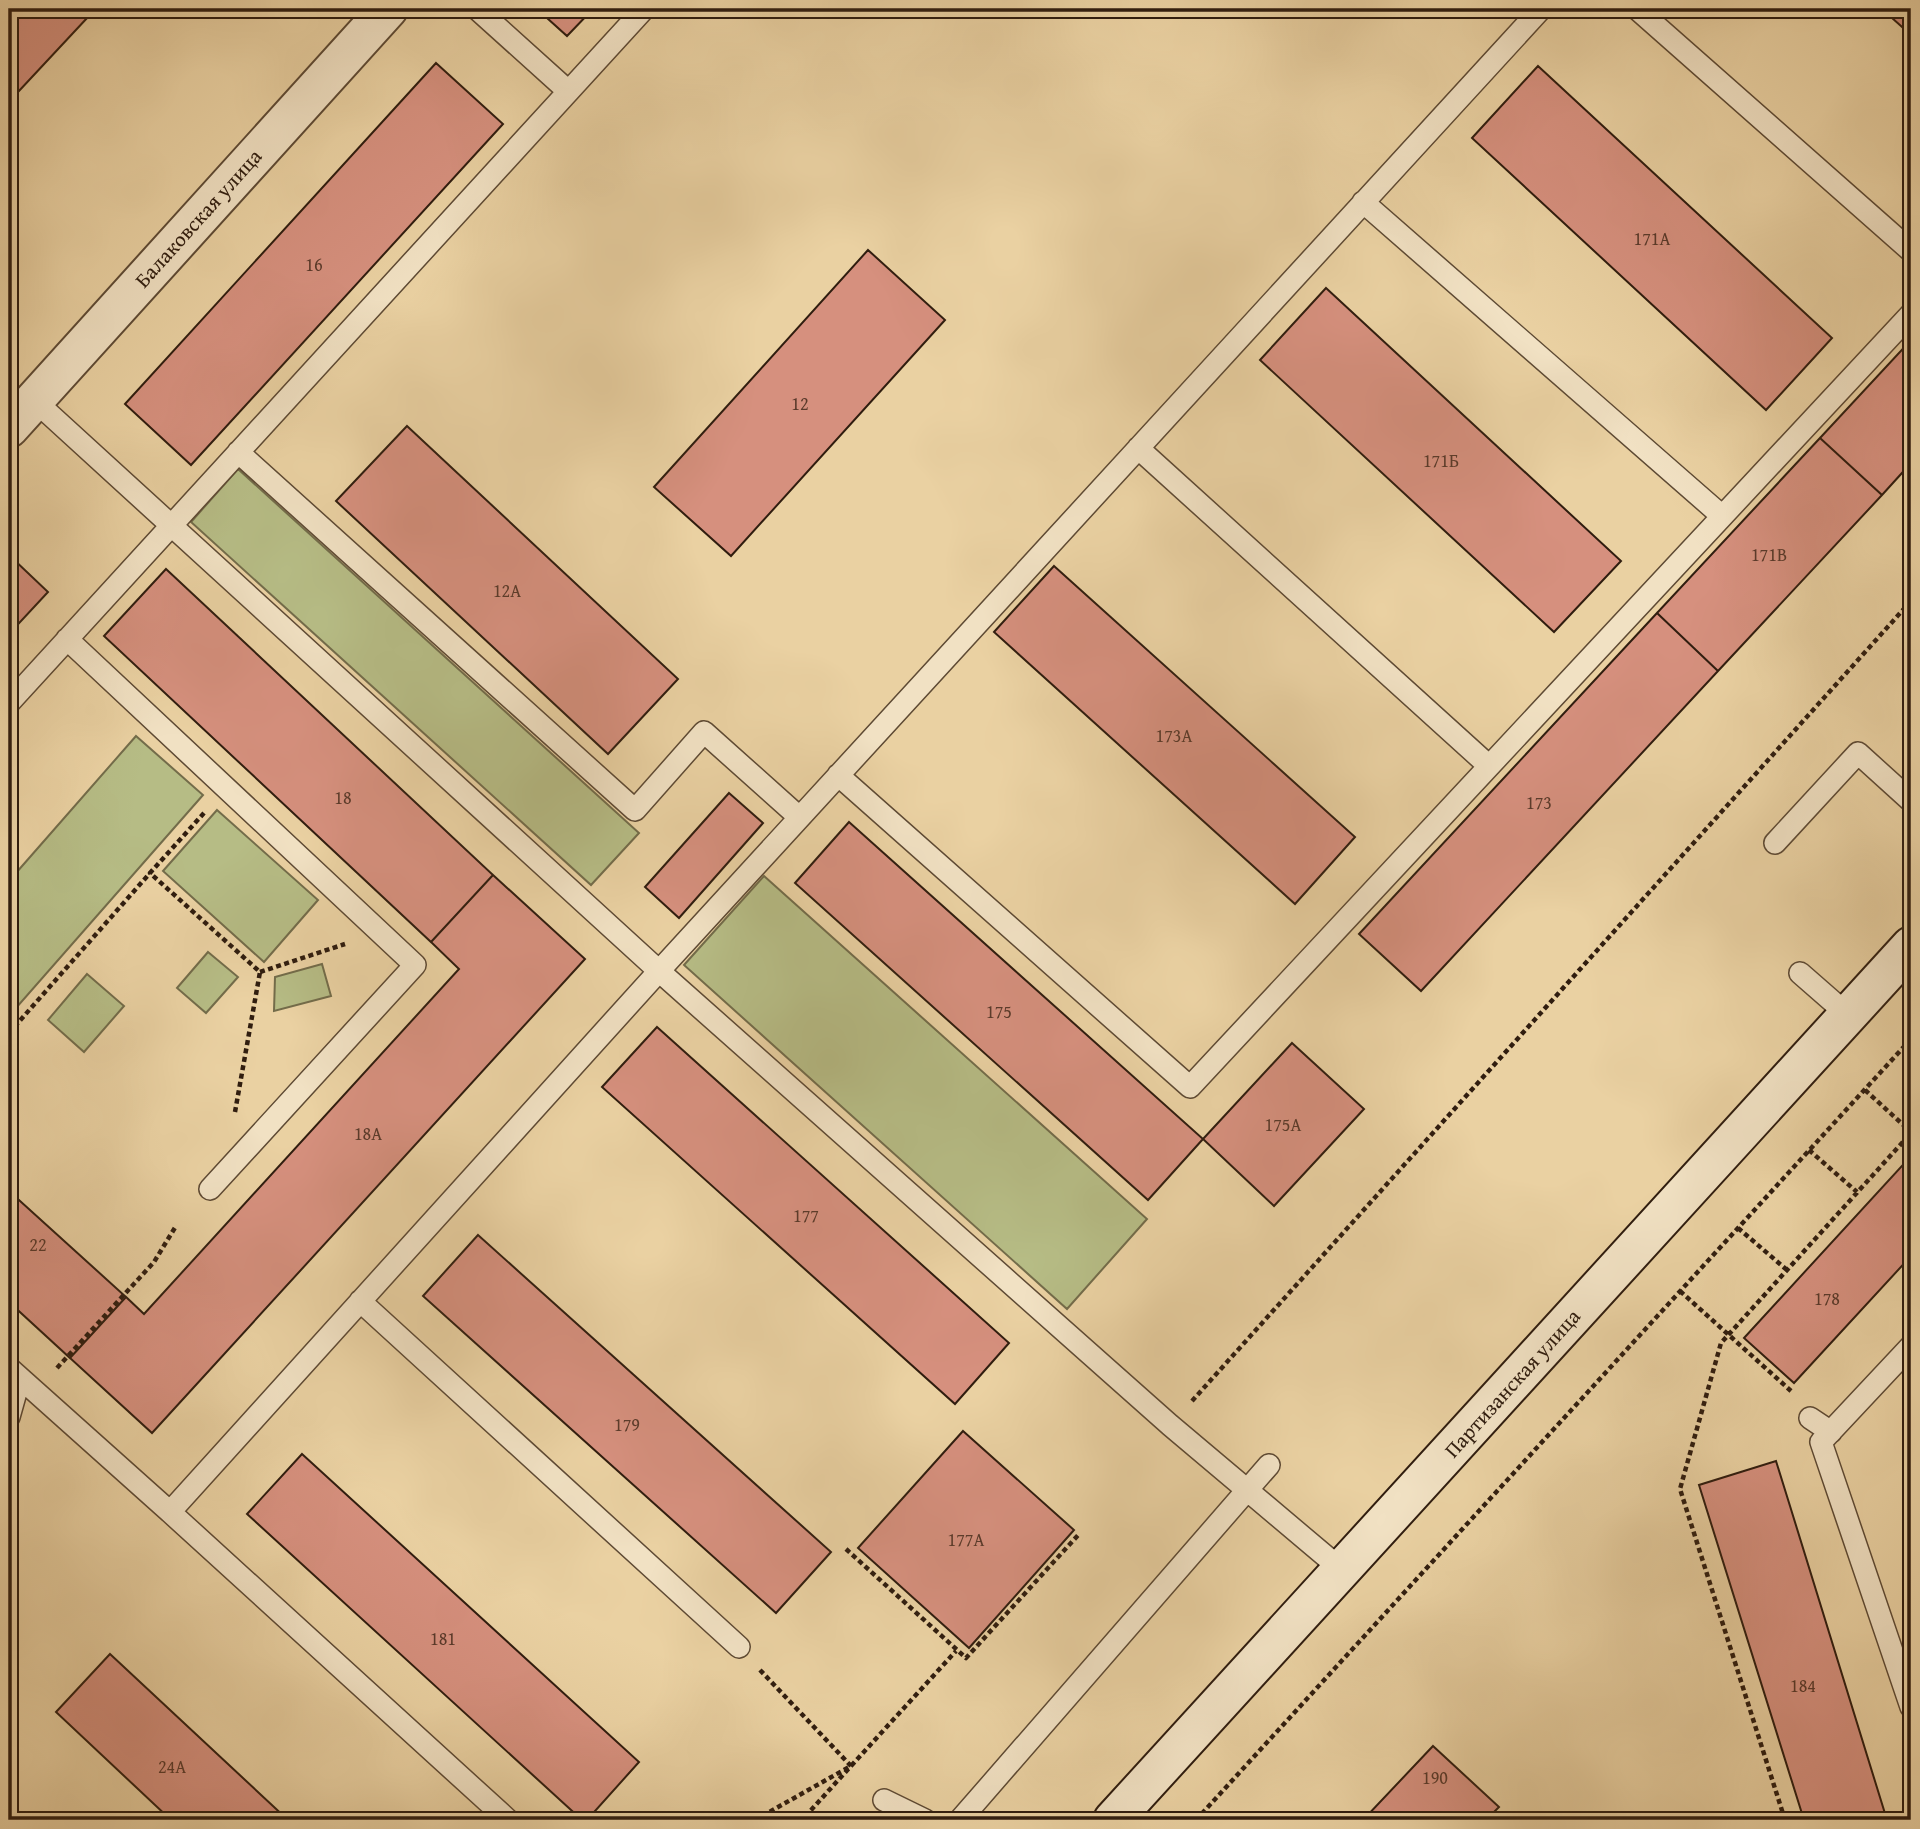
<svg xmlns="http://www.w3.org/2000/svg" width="1920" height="1829" viewBox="0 0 1920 1829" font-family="'Gentium Book Plus',serif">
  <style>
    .green { fill: #b6bc85; stroke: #736c4a; stroke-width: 2 }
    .building { fill: #d6907e; stroke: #301d0f; stroke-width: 2 }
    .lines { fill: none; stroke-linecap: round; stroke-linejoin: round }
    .lane-casing { stroke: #5e4a34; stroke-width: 24 }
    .street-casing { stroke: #5e4a34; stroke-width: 42 }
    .secondary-casing { stroke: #301d0f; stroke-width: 42 }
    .path { stroke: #301d0f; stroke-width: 4.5; stroke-dasharray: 5 3.5; stroke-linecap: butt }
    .lane { stroke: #f1e1c3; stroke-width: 21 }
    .street { stroke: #f1e1c3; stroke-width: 38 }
    .secondary { stroke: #f1e1c3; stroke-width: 38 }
    .labels { text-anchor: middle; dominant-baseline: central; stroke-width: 6; stroke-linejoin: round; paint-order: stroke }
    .number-label { font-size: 18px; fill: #5a3a2b }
    .street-label { font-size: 21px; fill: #301d0f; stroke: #f1e1c3 }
  </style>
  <rect width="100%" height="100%" fill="#ead1a2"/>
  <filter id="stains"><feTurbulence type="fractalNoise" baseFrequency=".00286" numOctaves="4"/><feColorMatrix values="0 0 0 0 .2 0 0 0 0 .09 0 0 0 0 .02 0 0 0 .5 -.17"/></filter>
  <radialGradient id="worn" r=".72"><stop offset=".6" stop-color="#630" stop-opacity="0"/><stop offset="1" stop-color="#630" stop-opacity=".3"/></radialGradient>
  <path class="green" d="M 238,469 L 639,833 L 591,885 L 191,522 Z
    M 136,736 L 203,795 L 9,1016 L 9,881 Z
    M 217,810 L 318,900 L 264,962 L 163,871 Z
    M 764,876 L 1147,1219 L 1067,1309 L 684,965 Z
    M 208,952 L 238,977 L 206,1013 L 177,988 Z
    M 322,964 L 331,996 L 274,1011 L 275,977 Z
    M 87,974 L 124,1006 L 84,1052 L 48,1020 Z"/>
  <path class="building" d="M 9,9 L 79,9 L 88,17 L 18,92 L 9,83 Z
    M 537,9 L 593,9 L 567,36 Z
    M 1882,9 L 1911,9 L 1911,35 Z
    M 436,63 L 503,124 L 191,465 L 125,404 Z
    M 1538,66 L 1832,338 L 1766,410 L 1472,138 Z
    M 868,250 L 945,320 L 731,556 L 654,487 Z
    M 1326,288 L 1621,561 L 1554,632 L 1260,360 Z
    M 1911,340 L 1911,463 L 1882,495 L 1820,438 Z
    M 407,426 L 678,679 L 608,754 L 336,501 Z
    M 1820,438 L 1882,495 L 1718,671 L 1657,613 Z
    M 9,555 L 48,592 L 9,634 Z
    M 1054,566 L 1355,837 L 1295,904 L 994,632 Z
    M 166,569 L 493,875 L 431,942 L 104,636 Z
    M 1657,613 L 1718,671 L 1421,991 L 1359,934 Z
    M 729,793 L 763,823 L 679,918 L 645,887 Z
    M 849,822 L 1203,1139 L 1148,1200 L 795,883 Z
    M 493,875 L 585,959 L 152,1433 L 70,1358 L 126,1297 L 144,1314 L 459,969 L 431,942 Z
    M 657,1027 L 1009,1343 L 955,1404 L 602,1087 Z
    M 1292,1043 L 1364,1109 L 1274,1206 L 1203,1139 Z
    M 1911,1156 L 1911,1256 L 1794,1383 L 1744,1338 Z
    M 9,1191 L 126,1297 L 70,1358 L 9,1302 Z
    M 478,1235 L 831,1552 L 776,1613 L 423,1296 Z
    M 963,1431 L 1074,1530 L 969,1648 L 858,1548 Z
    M 302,1454 L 639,1762 L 587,1820 L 582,1820 L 247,1514 Z
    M 1776,1461 L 1790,1506 L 1887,1820 L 1804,1820 L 1699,1485 Z
    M 110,1654 L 288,1820 L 171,1820 L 56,1712 Z
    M 1433,1746 L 1499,1807 L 1486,1820 L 1363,1820 Z"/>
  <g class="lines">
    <defs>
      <path id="lane" d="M 477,9 L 568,91
        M 1637,9 L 1911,251
        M 1363,202 L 1722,516
        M 34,400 L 659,971 L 1541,9
        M 1138,448 L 1489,766
        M 238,452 L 635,810 L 704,732 L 799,817
        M 67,639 L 415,965 L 210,1189
        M 9,703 L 644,9
        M 838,775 L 1190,1087 L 1911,314
        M 1775,843 L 1858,753 L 1911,801
        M 1800,973 L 1848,1015
        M 360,1301 L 739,1647
        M 1911,1346 L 1821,1442 L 1911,1707
        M 9,1368 L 170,1512
        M 9,1417 L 20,1378
        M 1810,1418 L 1831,1432
        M 884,1800 L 925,1820
        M 508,1820 L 170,1512 L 659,971 L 1170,1425 L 1342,1570
        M 960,1820 L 1269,1465"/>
      <path id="street" d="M 9,428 L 388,9"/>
      <path id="secondary" d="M 1113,1820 L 1911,946"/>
    </defs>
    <use href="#lane" class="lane-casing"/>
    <use href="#street" class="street-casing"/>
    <use href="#secondary" class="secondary-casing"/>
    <path class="path" d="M 204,813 L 150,873 L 260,972
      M 260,972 L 345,944
      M 9,1033 L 150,873
      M 1865,1090 L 1911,1132
      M 235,1112 L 260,972
      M 1809,1150 L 1857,1192
      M 1738,1228 L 1787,1270
      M 1680,1291 L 1791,1391
      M 57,1368 L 154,1262 L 176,1226
      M 1192,1401 L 1911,601
      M 846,1549 L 966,1658 L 1080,1533
      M 760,1670 L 851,1766 L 802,1820
      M 755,1820 L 851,1766 L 956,1651
      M 1196,1820 L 1911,1039
      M 1785,1820 L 1680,1489 L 1721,1343 L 1911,1133"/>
    <use href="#lane" class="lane"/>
    <use href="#street" class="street"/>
    <use href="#secondary" class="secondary"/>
  </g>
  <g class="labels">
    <g class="number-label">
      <text x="1652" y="238">171А</text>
      <text x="314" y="264">16</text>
      <text x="800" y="403">12</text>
      <text x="1441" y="460">171Б</text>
      <text x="1769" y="554">171В</text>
      <text x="507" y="590">12А</text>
      <text x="1174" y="735">173А</text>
      <text x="343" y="797">18</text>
      <text x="1539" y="802">173</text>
      <text x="999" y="1011">175</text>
      <text x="1283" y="1124">175А</text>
      <text x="368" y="1133">18А</text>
      <text x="806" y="1215">177</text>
      <text x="38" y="1244">22</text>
      <text x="1827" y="1298">178</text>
      <text x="627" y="1424">179</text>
      <text x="966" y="1539">177А</text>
      <text x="443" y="1638">181</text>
      <text x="1803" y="1685">184</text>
      <text x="172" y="1766">24А</text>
      <text x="1435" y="1777">190</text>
    </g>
    <g class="street-label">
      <text transform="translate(198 218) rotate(-48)">Балаковская улица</text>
      <text transform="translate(1512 1383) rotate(-48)">Партизанская улица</text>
    </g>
  </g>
  <rect width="1920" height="1829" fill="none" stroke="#ead1a2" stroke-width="35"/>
  <rect x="10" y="10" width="1899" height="1808" fill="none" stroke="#301d0f" stroke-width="3.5"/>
  <rect x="18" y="18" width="1885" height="1794" fill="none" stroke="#301d0f" stroke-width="2"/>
  <rect width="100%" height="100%" filter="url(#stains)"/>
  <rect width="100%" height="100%" fill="url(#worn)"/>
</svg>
